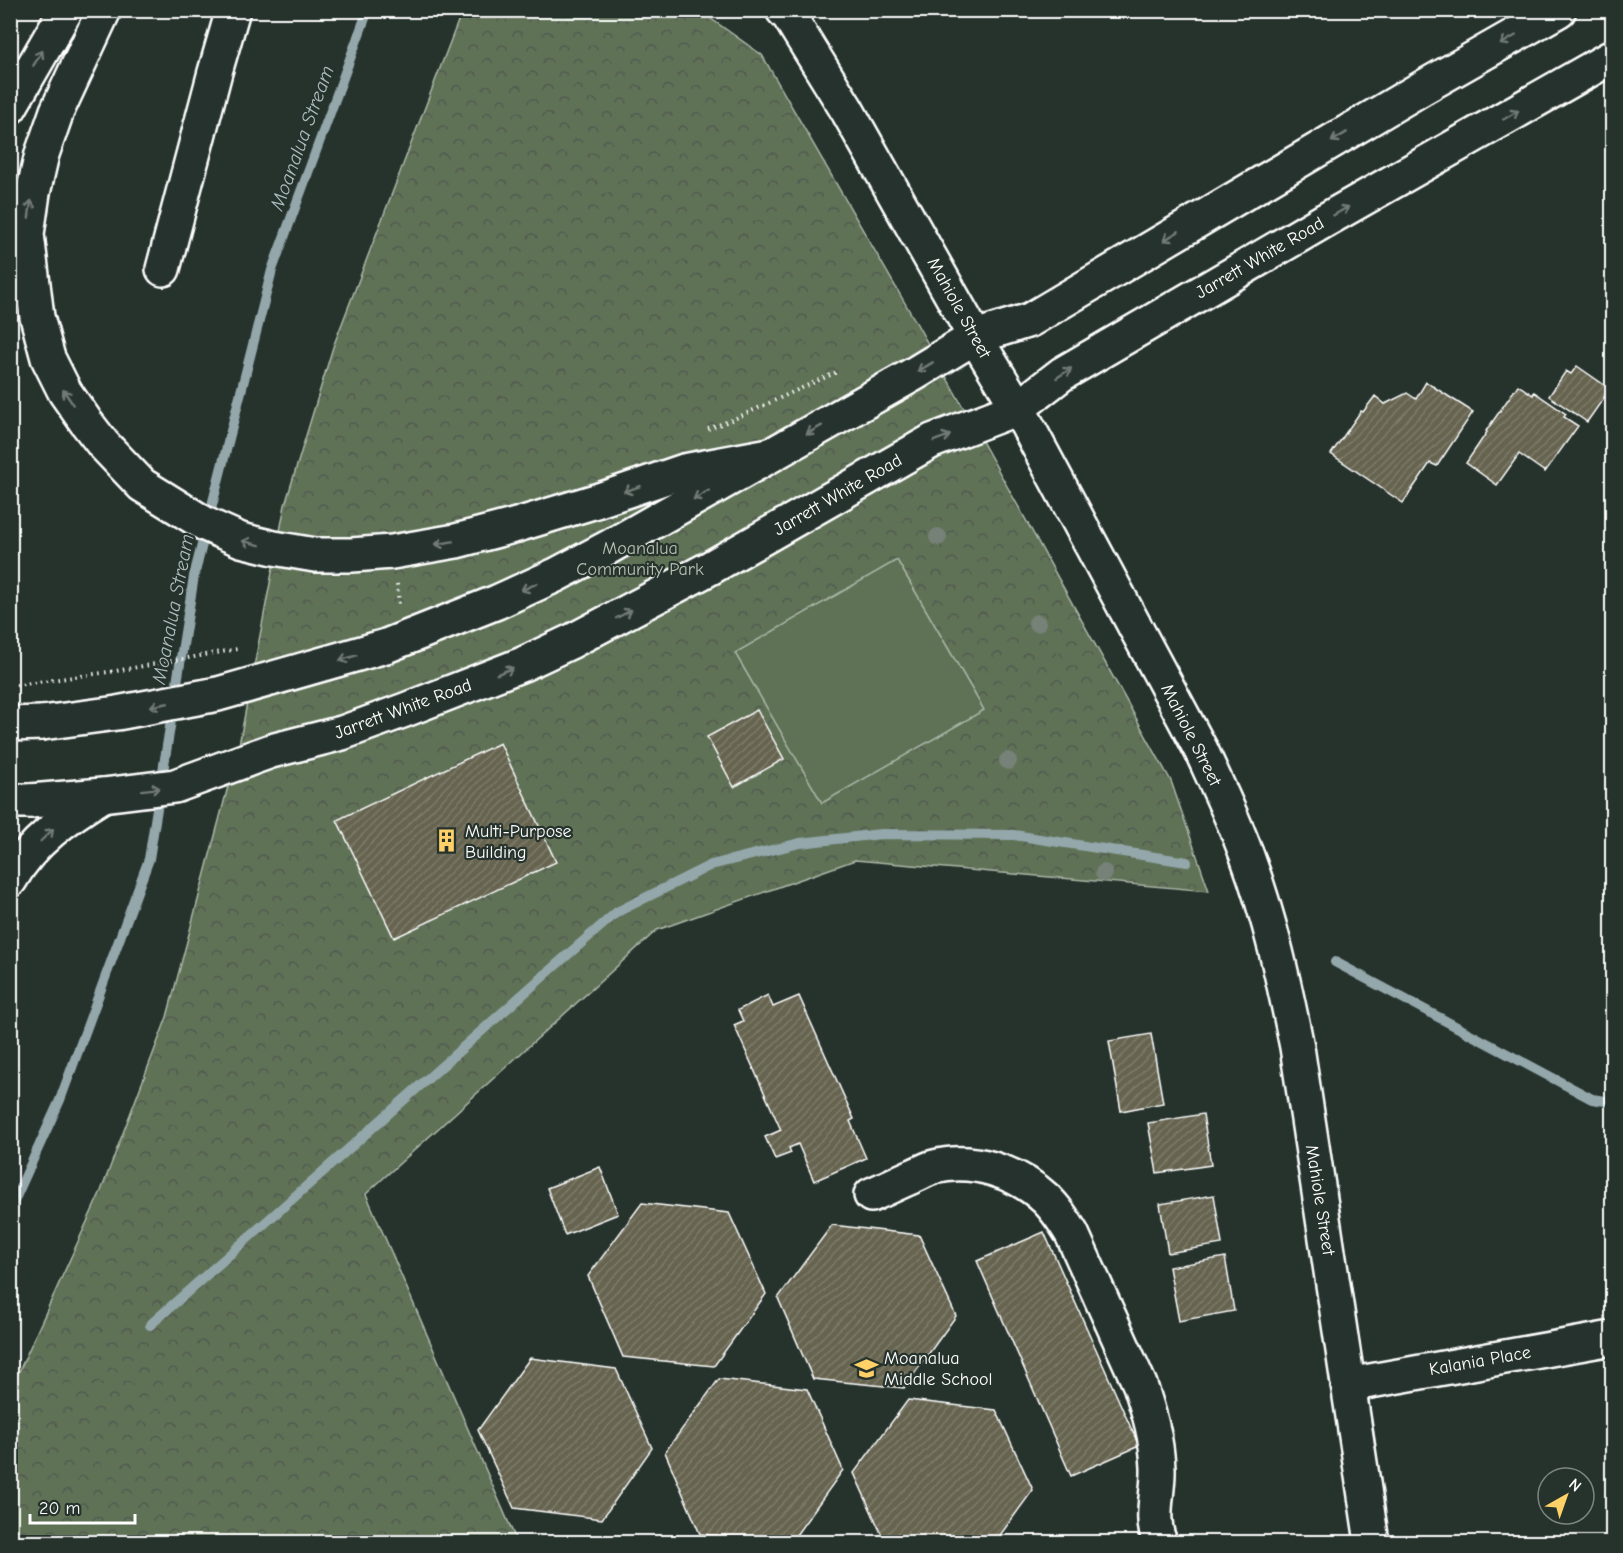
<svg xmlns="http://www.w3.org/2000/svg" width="1623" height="1553" viewBox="0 0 1623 1553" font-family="'Comic Neue',sans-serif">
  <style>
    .park { fill: url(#park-crowns); stroke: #aeb8aa; stroke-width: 1.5 }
    .pitch { fill: #5e7256; stroke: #aeb8aa; stroke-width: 1.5 }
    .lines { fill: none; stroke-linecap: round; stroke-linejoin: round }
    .stream { stroke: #94a7ab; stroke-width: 10 }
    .building { fill: url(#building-hatch); stroke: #fff; stroke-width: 1.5 }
    .minor-casing { stroke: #fff; stroke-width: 38 }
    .major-casing { stroke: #fff; stroke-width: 38 }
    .highway-casing { stroke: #fff; stroke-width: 38 }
    .path { stroke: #fff; stroke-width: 4; stroke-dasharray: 1.5 4.5; stroke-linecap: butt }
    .minor { stroke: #26332d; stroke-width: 33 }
    .major { stroke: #26332d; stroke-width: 33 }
    .highway { stroke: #26332d; stroke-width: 33 }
    .tree { fill: #768177 }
    .oneway { stroke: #727a76 }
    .labels { text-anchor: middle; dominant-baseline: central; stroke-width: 4.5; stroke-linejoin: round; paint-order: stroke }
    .street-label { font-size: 18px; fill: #fff; stroke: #26332d }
    .park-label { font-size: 18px; fill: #b7c0b3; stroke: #26332d }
    .poi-label { font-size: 18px; fill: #fff; stroke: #26332d; text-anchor: start }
    .water-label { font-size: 20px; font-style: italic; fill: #aebdc0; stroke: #26332d }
  </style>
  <defs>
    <pattern id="park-crowns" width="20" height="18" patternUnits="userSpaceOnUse" patternTransform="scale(1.5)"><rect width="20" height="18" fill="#5e7256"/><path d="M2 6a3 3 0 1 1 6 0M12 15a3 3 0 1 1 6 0" fill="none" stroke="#525950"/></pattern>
    <pattern id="building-hatch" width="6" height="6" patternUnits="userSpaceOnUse" patternTransform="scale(1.5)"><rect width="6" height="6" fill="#666450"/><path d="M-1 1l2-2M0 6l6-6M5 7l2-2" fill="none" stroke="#7d7b6a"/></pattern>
  </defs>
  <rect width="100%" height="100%" fill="#26332d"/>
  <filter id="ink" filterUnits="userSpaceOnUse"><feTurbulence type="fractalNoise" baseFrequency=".0167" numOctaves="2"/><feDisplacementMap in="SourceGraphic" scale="12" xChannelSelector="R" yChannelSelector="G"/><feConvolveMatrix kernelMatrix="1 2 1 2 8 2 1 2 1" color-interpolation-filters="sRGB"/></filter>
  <g filter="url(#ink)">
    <path class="park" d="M 462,11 L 700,11 L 762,55 L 913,317 L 1171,781 L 1209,891 L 855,860 L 657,930 L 366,1194 L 517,1542 L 11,1542 L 11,1389 L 101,1191 L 167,1017 L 239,745 L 285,505 L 333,347 Z"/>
    <path class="pitch" d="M 897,560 L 984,710 L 822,803 L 735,653 Z"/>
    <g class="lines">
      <path class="stream" d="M 1335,962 L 1592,1099 L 1612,1102
        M 10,1210 L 60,1100 L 149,859 L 194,576 L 272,270 L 368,10
        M 150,1325 L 556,965 L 617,912 L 711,865 L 800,843 L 881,834 L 1014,835 L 1187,862"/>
    </g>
    <path class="building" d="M 1577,366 L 1610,389 L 1587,422 L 1549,396 L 1566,371 L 1571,374 Z
      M 1426,382 L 1473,412 L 1437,466 L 1430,463 L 1403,503 L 1331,454 L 1361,411 L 1363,412 L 1375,396 L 1385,404 L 1407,393 L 1416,399 Z
      M 1518,385 L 1533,395 L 1534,392 L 1566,414 L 1564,417 L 1578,426 L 1545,472 L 1519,454 L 1497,485 L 1466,463 L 1487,432 L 1486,431 Z
      M 757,710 L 784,759 L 734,787 L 707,737 Z
      M 500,743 L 556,862 L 394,938 L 337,820 Z
      M 768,995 L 773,1007 L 799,996 L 854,1119 L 850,1121 L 866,1158 L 814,1181 L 798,1144 L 789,1148 L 791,1153 L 775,1159 L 765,1137 L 781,1130 L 734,1025 L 743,1021 L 738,1010 Z
      M 1151,1034 L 1163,1103 L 1121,1111 L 1109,1041 Z
      M 1203,1114 L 1211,1165 L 1157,1173 L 1148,1123 Z
      M 600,1167 L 618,1214 L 565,1235 L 547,1188 Z
      M 1214,1195 L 1222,1244 L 1168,1253 L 1160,1204 Z
      M 642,1203 L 729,1213 L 766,1294 L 714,1366 L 623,1357 L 588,1276 Z
      M 832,1225 L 919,1235 L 956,1316 L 904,1388 L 813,1379 L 778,1298 Z
      M 1044,1232 L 1139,1446 L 1071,1476 L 977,1261 Z
      M 1225,1257 L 1234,1311 L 1179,1321 L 1169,1267 Z
      M 530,1358 L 616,1369 L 652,1448 L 602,1519 L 514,1508 L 478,1430 Z
      M 719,1379 L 807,1389 L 843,1470 L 791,1542 L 700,1534 L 665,1452 Z
      M 908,1400 L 996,1410 L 1033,1490 L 995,1542 L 885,1542 L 854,1473 Z"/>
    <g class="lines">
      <defs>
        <path id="minor" d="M 783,10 L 789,16 L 847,110 L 975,337 L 1018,408 L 1201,750 C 1217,785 1234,820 1247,856 C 1270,918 1284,982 1297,1047 L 1372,1542
          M 163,269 L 215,72 L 233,10
          M 42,723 L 117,713 L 218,694 L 386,646 L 497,602 L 556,575 L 609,547 L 914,374 L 975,337 L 1030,320 L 1422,88 L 1559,10
          M 30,801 L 103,795 L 175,786 L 271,751 L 342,733 L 405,710 L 523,664 L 572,641 L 710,568 L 932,441 L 1018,408 L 1062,374 L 1322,222 L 1612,57
          M 871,1195 C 885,1189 899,1182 913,1176 C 920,1173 927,1169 934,1167 C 972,1157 1017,1172 1045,1198 C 1056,1208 1064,1221 1072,1234 L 1140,1385 C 1149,1412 1157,1439 1158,1468 C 1159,1493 1149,1518 1160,1542
          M 1348,1385 L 1612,1338"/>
        <path id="major" d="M 10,724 L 42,723
          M 10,801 L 30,801"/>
        <path id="highway" d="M 104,10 L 57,111 L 42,154 L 33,193 L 27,234 L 37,317 L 48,358 L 65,392 L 86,422 L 103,444 L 142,485 L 205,524 L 241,540 L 274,548 L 315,555 L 352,555 L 392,552 L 456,541 L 517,525 L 596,501 L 684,471 L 770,455
          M 10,107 L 66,10
          M 10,880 C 31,842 67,817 103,795"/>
      </defs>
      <use href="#minor" class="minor-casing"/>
      <use href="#major" class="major-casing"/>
      <use href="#highway" class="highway-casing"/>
      <path class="path" d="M 708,429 L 734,419 L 839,371
        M 397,584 L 399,604
        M 10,686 L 116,671 L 238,649"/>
      <use href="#minor" class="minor"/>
      <use href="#major" class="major"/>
      <use href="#highway" class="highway"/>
    </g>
    <g class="tree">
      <circle cx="938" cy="537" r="9"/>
      <circle cx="1037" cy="623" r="9"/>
      <circle cx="1008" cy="761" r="9"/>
      <circle cx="1104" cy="873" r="9"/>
    </g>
    <defs><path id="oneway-shaft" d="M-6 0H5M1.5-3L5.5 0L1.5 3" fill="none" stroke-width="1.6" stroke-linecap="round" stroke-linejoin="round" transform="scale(1.5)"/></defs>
    <g class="oneway">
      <use href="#oneway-shaft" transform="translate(1508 40) rotate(150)"/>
      <use href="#oneway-shaft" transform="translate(38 58) rotate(-59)"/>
      <use href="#oneway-shaft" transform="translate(1511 115) rotate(-30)"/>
      <use href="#oneway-shaft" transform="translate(1339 137) rotate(149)"/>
      <use href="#oneway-shaft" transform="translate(30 209) rotate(-82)"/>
      <use href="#oneway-shaft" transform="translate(1341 211) rotate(-30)"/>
      <use href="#oneway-shaft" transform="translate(1171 236) rotate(149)"/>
      <use href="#oneway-shaft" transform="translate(925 367) rotate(149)"/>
      <use href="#oneway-shaft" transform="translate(1064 373) rotate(-33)"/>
      <use href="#oneway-shaft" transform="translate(68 397) rotate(-124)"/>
      <use href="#oneway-shaft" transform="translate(814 430) rotate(151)"/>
      <use href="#oneway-shaft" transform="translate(942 438) rotate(-21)"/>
      <use href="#oneway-shaft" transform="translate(632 489) rotate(161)"/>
      <use href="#oneway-shaft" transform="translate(701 495) rotate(150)"/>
      <use href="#oneway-shaft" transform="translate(251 543) rotate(-166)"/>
      <use href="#oneway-shaft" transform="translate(444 543) rotate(170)"/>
      <use href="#oneway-shaft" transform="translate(529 587) rotate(156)"/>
      <use href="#oneway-shaft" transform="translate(624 614) rotate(-28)"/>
      <use href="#oneway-shaft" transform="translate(348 658) rotate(163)"/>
      <use href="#oneway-shaft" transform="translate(505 671) rotate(-22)"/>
      <use href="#oneway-shaft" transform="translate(159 705) rotate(169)"/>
      <use href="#oneway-shaft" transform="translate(151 789) rotate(-7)"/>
      <use href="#oneway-shaft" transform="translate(47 835) rotate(-44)"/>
    </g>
  </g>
  <defs>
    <symbol id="building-bare" viewBox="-9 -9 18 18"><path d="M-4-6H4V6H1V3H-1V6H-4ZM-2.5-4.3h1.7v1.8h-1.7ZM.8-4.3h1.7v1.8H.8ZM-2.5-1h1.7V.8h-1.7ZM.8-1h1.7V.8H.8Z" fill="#ffd166" stroke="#26332d" stroke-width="2.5" paint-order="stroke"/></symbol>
    <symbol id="school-bare" viewBox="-9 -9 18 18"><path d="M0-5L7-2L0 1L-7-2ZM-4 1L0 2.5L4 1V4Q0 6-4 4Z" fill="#ffd166" stroke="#26332d" stroke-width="2.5" paint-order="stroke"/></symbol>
  </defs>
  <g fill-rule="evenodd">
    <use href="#building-bare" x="430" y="824" width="33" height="33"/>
    <use href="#school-bare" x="850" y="1352" width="33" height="33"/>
  </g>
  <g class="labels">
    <g class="street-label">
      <text transform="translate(1260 258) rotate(-30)">Jarrett White Road</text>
      <text transform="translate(959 308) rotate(61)">Mahiole Street</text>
      <text transform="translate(838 495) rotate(-30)">Jarrett White Road</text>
      <text transform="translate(403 709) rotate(-20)">Jarrett White Road</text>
      <text transform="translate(1191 735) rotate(63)">Mahiole Street</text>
      <text transform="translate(1320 1200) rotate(81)">Mahiole Street</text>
      <text transform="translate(1480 1361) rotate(-10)">Kalania Place</text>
    </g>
    <g class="park-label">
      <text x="640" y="548">Moanalua<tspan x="640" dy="21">Community Park</tspan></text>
    </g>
    <g class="poi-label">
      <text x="465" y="831">Multi-Purpose<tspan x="465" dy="21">Building</tspan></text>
      <text x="884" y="1358">Moanalua<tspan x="884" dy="21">Middle School</tspan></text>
    </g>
    <g class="water-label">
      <text transform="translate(302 138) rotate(-70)">Moanalua Stream</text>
      <text transform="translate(173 609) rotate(-79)">Moanalua Stream</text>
    </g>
  </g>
  <rect width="1623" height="1553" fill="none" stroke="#26332d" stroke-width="36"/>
  <rect x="18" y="18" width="1587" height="1517" fill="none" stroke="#fff" stroke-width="2" filter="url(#ink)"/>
  <g transform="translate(1566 1496) rotate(40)"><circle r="28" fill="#26332d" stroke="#7d8581" stroke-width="1.5"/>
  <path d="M0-4.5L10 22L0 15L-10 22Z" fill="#ffd166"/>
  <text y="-9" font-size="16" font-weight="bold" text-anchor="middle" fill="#ffffff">N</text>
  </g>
  <path d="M30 1514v9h105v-9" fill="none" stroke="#ffffff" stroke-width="3"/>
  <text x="39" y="1514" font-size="18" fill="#ffffff" stroke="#26332d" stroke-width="4.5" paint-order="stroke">20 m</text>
</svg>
